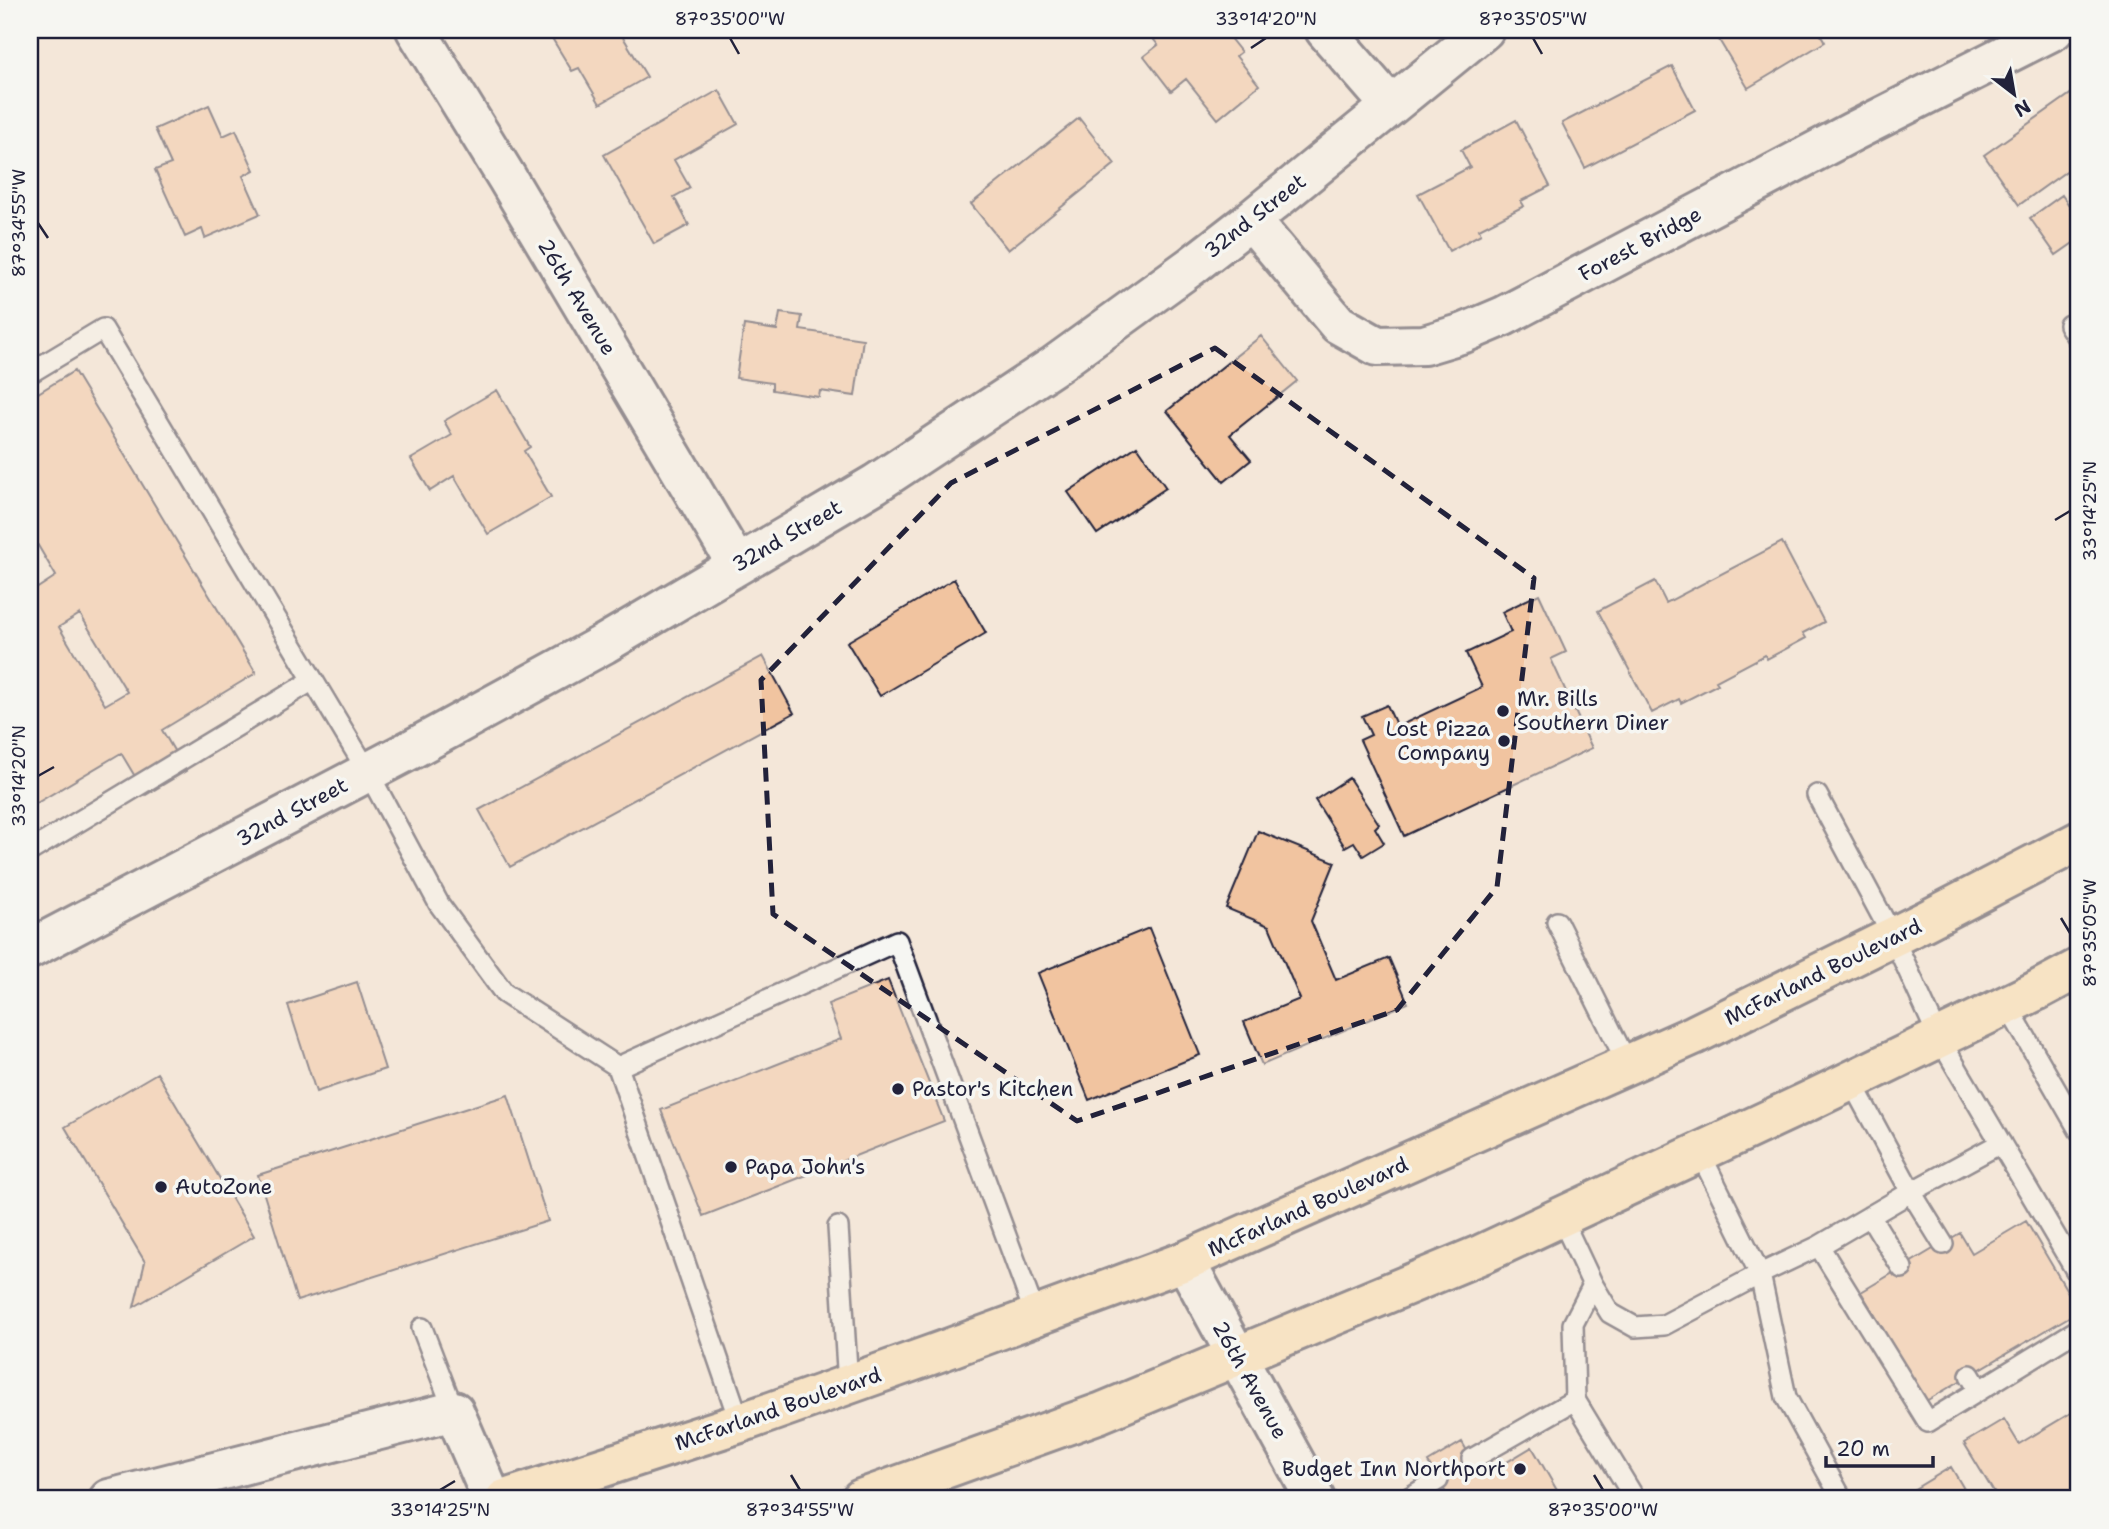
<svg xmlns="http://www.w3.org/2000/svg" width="2109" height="1529" viewBox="0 0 2109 1529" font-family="'Shantell Sans',sans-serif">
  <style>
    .building { fill: #f1c4a0; stroke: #22223b; stroke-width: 2; fill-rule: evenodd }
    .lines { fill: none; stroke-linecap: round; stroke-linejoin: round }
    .lane-casing { stroke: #22223b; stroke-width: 24 }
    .street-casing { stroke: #22223b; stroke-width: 44 }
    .highway-casing { stroke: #22223b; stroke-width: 44 }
    .lane { stroke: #f6f6f2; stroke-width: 19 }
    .street { stroke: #f6f6f2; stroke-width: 38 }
    .highway { stroke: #fbddab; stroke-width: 38 }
    .marked { fill: none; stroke: #22223b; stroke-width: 5; stroke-dasharray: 14 9; stroke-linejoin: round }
    .ticks { fill: none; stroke: #22223b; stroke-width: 2.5 }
    .poi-dot { fill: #22223b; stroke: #f6f6f2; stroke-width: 2.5 }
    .labels { text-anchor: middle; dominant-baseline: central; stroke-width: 7; stroke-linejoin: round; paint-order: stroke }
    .street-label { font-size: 21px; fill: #22223b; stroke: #f6f6f2 }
    .poi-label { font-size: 21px; fill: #22223b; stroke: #f6f6f2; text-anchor: start }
    .neatline { fill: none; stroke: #22223b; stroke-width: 2.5 }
    .ticks-label { font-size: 18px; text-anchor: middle; fill: #22223b }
  </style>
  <rect width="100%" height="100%" fill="#f4e7d9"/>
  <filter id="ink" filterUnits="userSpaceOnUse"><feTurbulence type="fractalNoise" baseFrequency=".0143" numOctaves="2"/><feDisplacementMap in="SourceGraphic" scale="14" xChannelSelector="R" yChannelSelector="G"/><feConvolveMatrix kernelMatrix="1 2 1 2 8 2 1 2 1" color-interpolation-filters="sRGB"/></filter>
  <g filter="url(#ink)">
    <path class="building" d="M 547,30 L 623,30 L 620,32 L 647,77 L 600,104 L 579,68 L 572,71 Z
      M 1022,30 L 1046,30 L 1027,39 Z
      M 1146,30 L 1214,30 L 1220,37 L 1225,32 L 1241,52 L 1236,56 L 1259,85 L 1218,119 L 1186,79 L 1171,91 L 1144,56 L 1158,45 Z
      M 1713,30 L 1818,30 L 1825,42 L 1748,88 Z
      M 1672,66 L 1695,110 L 1585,168 L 1562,123 Z
      M 2079,88 L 2079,162 L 2019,205 L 1984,155 Z
      M 719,90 L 738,124 L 674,160 L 690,188 L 674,197 L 689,225 L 654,244 L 604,155 Z
      M 209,105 L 223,136 L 236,130 L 254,170 L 243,176 L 260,214 L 205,238 L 202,229 L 185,237 L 155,170 L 171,164 L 155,129 Z
      M 1079,118 L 1115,164 L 1008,250 L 971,204 Z
      M 1516,120 L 1550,186 L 1521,201 L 1524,206 L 1479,229 L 1481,234 L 1449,251 L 1418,194 L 1470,167 L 1461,150 Z
      M 2062,195 L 2079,220 L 2079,239 L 2056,255 L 2030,218 Z
      M 780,313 L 802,316 L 800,330 L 863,339 L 855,396 L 820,391 L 819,397 L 772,390 L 772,383 L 736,378 L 744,325 L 777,330 Z
      M 1261,336 L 1297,381 L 1230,435 L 1251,460 L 1224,482 L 1167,411 Z
      M 74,371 L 256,673 L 162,730 L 186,771 L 146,795 L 121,753 L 30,807 L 30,578 L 36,589 L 56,576 L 30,532 L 30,398 ZM 80,614 L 127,692 L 105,705 L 59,627 Z
      M 497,390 L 530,447 L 524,451 L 551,497 L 488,534 L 454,476 L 430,491 L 411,459 L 452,435 L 444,421 Z
      M 1137,446 L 1166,488 L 1097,534 L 1068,492 Z
      M 1782,542 L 1824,622 L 1803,633 L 1806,638 L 1767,659 L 1765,655 L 1716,681 L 1718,684 L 1681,703 L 1679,699 L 1652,713 L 1598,611 L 1655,581 L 1666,603 Z
      M 954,579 L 986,633 L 880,696 L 847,642 Z
      M 1539,594 L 1566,652 L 1551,659 L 1592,748 L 1404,836 L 1360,740 L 1371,735 L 1362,716 L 1387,705 L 1397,727 L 1482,687 L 1466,653 L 1511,632 L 1502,612 Z
      M 763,656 L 794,713 L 510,867 L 479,810 Z
      M 1349,778 L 1379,824 L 1375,828 L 1384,843 L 1363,856 L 1354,842 L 1345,847 L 1315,800 Z
      M 1258,831 L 1335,862 L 1311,921 L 1336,980 L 1389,958 L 1408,1003 L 1262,1065 L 1244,1022 L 1300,999 L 1269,926 L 1226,908 Z
      M 1149,928 L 1200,1055 L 1089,1100 L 1038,973 Z
      M 888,980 L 944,1121 L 703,1216 L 661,1110 L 841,1039 L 828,1004 Z
      M 357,982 L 385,1069 L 316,1092 L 288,1005 Z
      M 157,1073 L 254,1236 L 134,1307 L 145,1262 L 65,1127 Z
      M 508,1095 L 548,1221 L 297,1301 L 258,1175 Z
      M 2026,1221 L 2079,1311 L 1926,1401 L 1861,1292 L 1960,1233 L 1972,1253 Z
      M 2079,1408 L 2079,1499 L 1998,1499 L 1964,1443 L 2004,1419 L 2019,1444 Z
      M 1462,1442 L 1482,1477 L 1532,1447 L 1562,1499 L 1441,1499 L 1447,1495 L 1428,1462 Z
      M 1951,1467 L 1970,1499 L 1905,1499 L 1903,1496 Z"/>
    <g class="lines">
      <defs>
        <path id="lane" d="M 2069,325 L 2079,341
          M 30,373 L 103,329 L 368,772 L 439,904 L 504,993 L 618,1067
          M 1817,795 L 1893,937 L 1939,1038 L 2079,1276
          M 30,851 L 313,680
          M 1557,922 L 1628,1065
          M 2007,1005 L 2079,1130
          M 1700,1153 L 1760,1274 L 1786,1397 L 1842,1499
          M 1870,1216 L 1902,1268
          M 1561,1217 L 1593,1285 L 1610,1313 L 1635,1327 L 1664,1325 L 1760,1274 L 1819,1246 L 1911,1192 L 1851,1081
          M 838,1227 L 848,1385
          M 1943,1244 L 1911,1192 L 2001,1143
          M 1819,1246 L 1928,1422 L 2079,1329
          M 1593,1285 L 1573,1324 L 1575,1400 L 1635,1499
          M 422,1328 L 454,1411
          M 1970,1375 L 1979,1390
          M 740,1423 L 618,1067 L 897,941 L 1036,1317
          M 1472,1459 L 1575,1400
          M 1407,1499 L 1438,1480"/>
        <path id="street" d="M 416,30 L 507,178 L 737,565
          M 1325,30 L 1391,106
          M 1251,220 L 1338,324 L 1377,346 L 1424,345 L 1464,333 L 1504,316 L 1852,132 L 2054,30
          M 30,949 L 412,749 L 604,644 L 875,484 L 1055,365 L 1193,265 L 1251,220 L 1484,30
          M 1185,1261 L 1315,1499
          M 109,1499 L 454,1411 L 492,1499"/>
        <path id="highway" d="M 505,1499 L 740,1423 L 942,1351 L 1185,1261 L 1694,1035 L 1925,921 L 2079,841
          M 861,1499 L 1100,1413 L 1482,1254 L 1809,1101 L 2036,991 L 2079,968"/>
      </defs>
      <use href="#lane" class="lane-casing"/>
      <use href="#street" class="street-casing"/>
      <use href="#highway" class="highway-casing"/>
      <use href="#lane" class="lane"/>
      <use href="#street" class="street"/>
      <use href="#highway" class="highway"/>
    </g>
  </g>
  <path d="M0 0H2109V1529H0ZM 1215,348 L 1534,578 L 1497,887 L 1397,1010 L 1077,1121 L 773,914 L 761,680 L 951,483 Z" fill="#f4e7d9" fill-opacity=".55" fill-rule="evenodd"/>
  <path class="marked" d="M 1215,348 L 1534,578 L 1497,887 L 1397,1010 L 1077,1121 L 773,914 L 761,680 L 951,483 Z"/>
  <path class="ticks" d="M 730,38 L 739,54M 1533,38 L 1542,54M 1251,48 L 1266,38M 38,223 L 48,238M 2055,520 L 2070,511M 38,776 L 54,767M 2061,918 L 2070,933M 791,1475 L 800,1490M 1594,1475 L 1603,1490M 440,1490 L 455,1481"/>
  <g class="poi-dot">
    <circle cx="1503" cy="711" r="7"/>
    <circle cx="1504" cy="741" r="7"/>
    <circle cx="898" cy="1089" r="7"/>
    <circle cx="731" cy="1167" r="7"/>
    <circle cx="161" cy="1187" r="7"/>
    <circle cx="1520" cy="1469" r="7"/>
  </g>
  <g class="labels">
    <g class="street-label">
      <text transform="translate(1255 216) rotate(-38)">32nd Street</text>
      <text transform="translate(1640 244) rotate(-28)">Forest Bridge</text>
      <text transform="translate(577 297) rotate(59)">26th Avenue</text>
      <text transform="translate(787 536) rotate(-30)">32nd Street</text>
      <text transform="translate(292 812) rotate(-28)">32nd Street</text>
      <text transform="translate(1823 972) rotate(-26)">McFarland Boulevard</text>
      <text transform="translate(1308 1207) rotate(-24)">McFarland Boulevard</text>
      <text transform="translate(1250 1380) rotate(61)">26th Avenue</text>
      <text transform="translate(778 1409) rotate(-19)">McFarland Boulevard</text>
    </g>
    <g class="poi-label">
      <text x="1517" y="699">Mr. Bills<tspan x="1517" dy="24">Southern Diner</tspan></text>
      <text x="1490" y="729" text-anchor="end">Lost Pizza<tspan x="1490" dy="24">Company</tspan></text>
      <text x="912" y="1089">Pastor's Kitchen</text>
      <text x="745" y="1167">Papa John's</text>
      <text x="175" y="1187">AutoZone</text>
      <text x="1506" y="1469" text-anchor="end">Budget Inn Northport</text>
    </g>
  </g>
  <rect width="2109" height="1529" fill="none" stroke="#f6f6f2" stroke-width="77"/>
  <g transform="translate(2014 94) rotate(149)" stroke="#f6f6f2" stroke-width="5" paint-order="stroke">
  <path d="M0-5L12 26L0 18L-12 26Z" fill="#22223b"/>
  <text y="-10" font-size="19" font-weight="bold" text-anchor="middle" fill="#22223b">N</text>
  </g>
  <path d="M1826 1456v10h107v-10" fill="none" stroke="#22223b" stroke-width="3.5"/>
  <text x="1836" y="1456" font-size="21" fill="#22223b" stroke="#f6f6f2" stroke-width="5" paint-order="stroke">20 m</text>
  <rect x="38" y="38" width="2032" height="1452" class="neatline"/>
  <g class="ticks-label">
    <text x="730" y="25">87°35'00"W</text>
    <text x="1266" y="25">33°14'20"N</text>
    <text x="1533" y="25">87°35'05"W</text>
    <text transform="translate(19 223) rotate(-90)" y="6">87°34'55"W</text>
    <text transform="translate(2090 511) rotate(-90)" y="6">33°14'25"N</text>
    <text transform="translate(19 776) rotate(-90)" y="6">33°14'20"N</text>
    <text transform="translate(2090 933) rotate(-90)" y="6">87°35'05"W</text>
    <text x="440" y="1516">33°14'25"N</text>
    <text x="800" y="1516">87°34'55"W</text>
    <text x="1603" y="1516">87°35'00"W</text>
  </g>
</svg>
